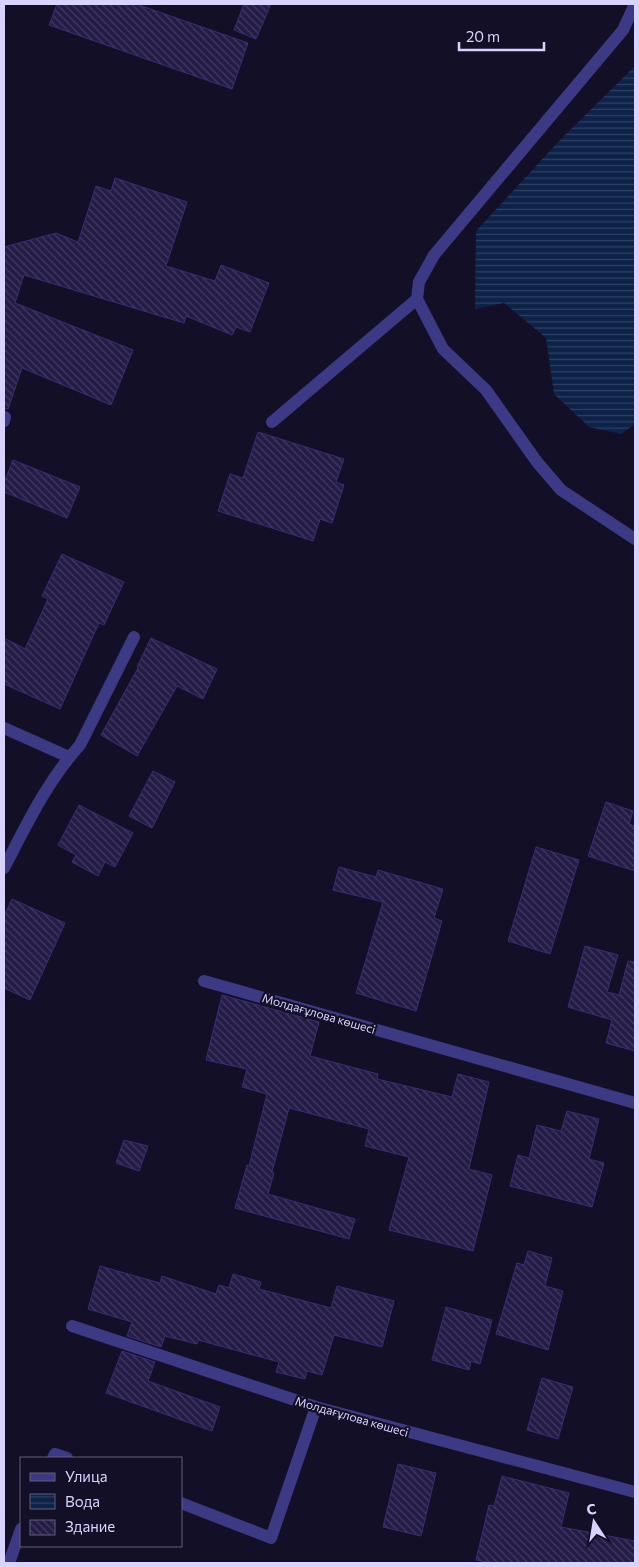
<svg xmlns="http://www.w3.org/2000/svg" width="639" height="1567" viewBox="0 0 639 1567" font-family="Commissioner,sans-serif">
  <style>
    .water { fill: url(#water-rules) }
    .building { fill: url(#building-back-hatch); stroke: #3b2d73 }
    .lines { fill: none; stroke-linecap: round; stroke-linejoin: round }
    .minor { stroke: #3d3a85; stroke-width: 12 }
    .labels { text-anchor: middle; dominant-baseline: central; stroke-width: 4.5; stroke-linejoin: round; paint-order: stroke }
    .street-label { font-size: 12px; fill: #d9d4ff; stroke: #130f26 }
  </style>
  <defs>
    <pattern id="water-rules" width="6" height="5" patternUnits="userSpaceOnUse" patternTransform="scale(1.25)"><rect width="6" height="5" fill="#0c2248"/><path d="M0 2.5h6" fill="none" stroke="#2f4163"/></pattern>
    <pattern id="building-back-hatch" width="6" height="6" patternUnits="userSpaceOnUse" patternTransform="scale(1.25)"><rect width="6" height="6" fill="#241b47"/><path d="M-1 5l2 2M0 0l6 6M5-1l2 2" fill="none" stroke="#433b63"/></pattern>
  </defs>
  <rect width="100%" height="100%" fill="#130f26"/>
  <path class="water" d="M 635,66 L 635,424 L 621,434 L 589,427 L 554,394 L 546,338 L 504,303 L 475,309 L 476,231 L 561,139 Z"/>
  <path class="building" d="M 57,4 L 136,4 L 248,43 L 232,89 L 49,25 Z
    M 244,4 L 271,4 L 256,39 L 234,30 Z
    M 115,178 L 187,202 L 166,266 L 215,281 L 221,265 L 269,283 L 250,332 L 236,327 L 232,335 L 186,316 L 184,323 L 24,275 L 15,303 L 133,350 L 111,405 L 22,368 L 8,409 L 4,408 L 4,247 L 56,233 L 78,242 L 96,186 L 111,191 Z
    M 258,432 L 344,459 L 336,482 L 344,485 L 332,523 L 320,519 L 313,541 L 218,511 L 230,474 L 243,478 Z
    M 13,460 L 80,487 L 67,518 L 4,492 L 4,483 Z
    M 62,554 L 124,582 L 104,625 L 99,623 L 60,709 L 4,684 L 4,638 L 25,649 L 48,599 L 42,596 Z
    M 151,638 L 217,669 L 203,699 L 177,686 L 137,756 L 101,735 L 138,668 L 137,667 Z
    M 153,771 L 175,782 L 152,828 L 129,816 Z
    M 606,802 L 633,811 L 629,824 L 635,826 L 635,871 L 588,856 Z
    M 79,805 L 133,833 L 115,867 L 105,862 L 98,876 L 72,862 L 76,855 L 58,845 Z
    M 536,847 L 579,860 L 550,954 L 508,941 Z
    M 339,867 L 376,877 L 378,870 L 443,889 L 434,918 L 442,921 L 416,1011 L 356,993 L 383,902 L 333,890 Z
    M 12,899 L 65,923 L 30,1000 L 4,988 L 4,916 Z
    M 585,946 L 618,955 L 607,992 L 619,995 L 628,961 L 635,962 L 635,1051 L 606,1043 L 612,1020 L 568,1007 Z
    M 222,995 L 319,1022 L 310,1056 L 378,1074 L 377,1079 L 452,1097 L 458,1074 L 489,1082 L 469,1169 L 492,1175 L 473,1251 L 389,1230 L 409,1157 L 365,1146 L 369,1129 L 289,1108 L 272,1172 L 274,1173 L 268,1194 L 355,1219 L 349,1239 L 235,1208 L 247,1165 L 249,1166 L 267,1094 L 242,1087 L 247,1069 L 206,1060 Z
    M 567,1111 L 599,1119 L 589,1159 L 604,1163 L 592,1207 L 510,1186 L 518,1155 L 529,1158 L 537,1125 L 561,1131 Z
    M 124,1140 L 148,1146 L 139,1171 L 116,1163 Z
    M 528,1251 L 552,1258 L 545,1286 L 563,1291 L 548,1350 L 496,1334 L 517,1263 L 524,1265 Z
    M 100,1266 L 160,1283 L 162,1276 L 216,1294 L 219,1285 L 229,1288 L 233,1274 L 261,1282 L 259,1289 L 331,1308 L 337,1286 L 394,1301 L 382,1347 L 334,1335 L 322,1375 L 307,1371 L 305,1379 L 276,1372 L 279,1362 L 198,1340 L 197,1344 L 165,1336 L 161,1347 L 127,1336 L 132,1322 L 88,1309 Z
    M 446,1307 L 492,1320 L 480,1364 L 471,1361 L 469,1370 L 432,1360 Z
    M 122,1351 L 155,1362 L 148,1381 L 220,1407 L 212,1431 L 106,1393 Z
    M 542,1378 L 573,1387 L 558,1439 L 527,1430 Z
    M 398,1464 L 436,1473 L 421,1536 L 383,1527 Z
    M 502,1476 L 569,1493 L 561,1527 L 635,1541 L 635,1563 L 492,1563 L 476,1560 L 489,1505 L 494,1506 Z"/>
  <g class="lines">
    <path class="minor" d="M 635,4 L 623,30 L 434,255 L 419,282 L 417,299 L 443,349 L 486,390 L 537,462 L 561,490 L 635,539
      M 4,421 L 5,417
      M 272,422 L 417,299
      M 4,728 L 69,757
      M 4,868 C 26,826 47,781 80,745 L 134,637
      M 204,981 L 635,1103
      M 72,1326 L 316,1407 L 635,1492
      M 53,1458 L 55,1454 L 67,1458
      M 181,1503 L 271,1538 L 316,1407
      M 9,1563 L 21,1529"/>
  </g>
  <g class="labels">
    <g class="street-label">
      <text transform="translate(319 1013) rotate(16)">Молдағұлова көшесі</text>
      <text transform="translate(352 1416) rotate(16)">Молдағұлова көшесі</text>
    </g>
  </g>
  <rect width="639" height="1567" fill="none" stroke="#d9d4ff" stroke-width="10"/>
  <rect x="20" y="1457" width="162" height="90" fill="#130f26" stroke="#625e7d"/>
  <rect x="30" y="1473" width="25" height="8" fill="#3d3a85" stroke="#625e7d"/>
  <text x="65" y="1482" font-size="15" fill="#d9d4ff">Улица</text>
  <rect x="30" y="1494" width="25" height="15" fill="url(#water-rules)" stroke="#625e7d"/>
  <text x="65" y="1507" font-size="15" fill="#d9d4ff">Вода</text>
  <rect x="30" y="1520" width="25" height="15" fill="url(#building-back-hatch)" stroke="#625e7d"/>
  <text x="65" y="1532" font-size="15" fill="#d9d4ff">Здание</text>
  <g transform="translate(594 1522) rotate(348)" stroke="#130f26" stroke-width="4" paint-order="stroke">
  <path d="M0-4L9 19L0 12L-9 19Z" fill="#d9d4ff"/>
  <text y="-8" font-size="14" font-weight="bold" text-anchor="middle" fill="#d9d4ff">С</text>
  </g>
  <path d="M459 42v8h85v-8" fill="none" stroke="#d9d4ff" stroke-width="2.5"/>
  <text x="466" y="42" font-size="15" fill="#d9d4ff" stroke="#130f26" stroke-width="4" paint-order="stroke">20 m</text>
</svg>
